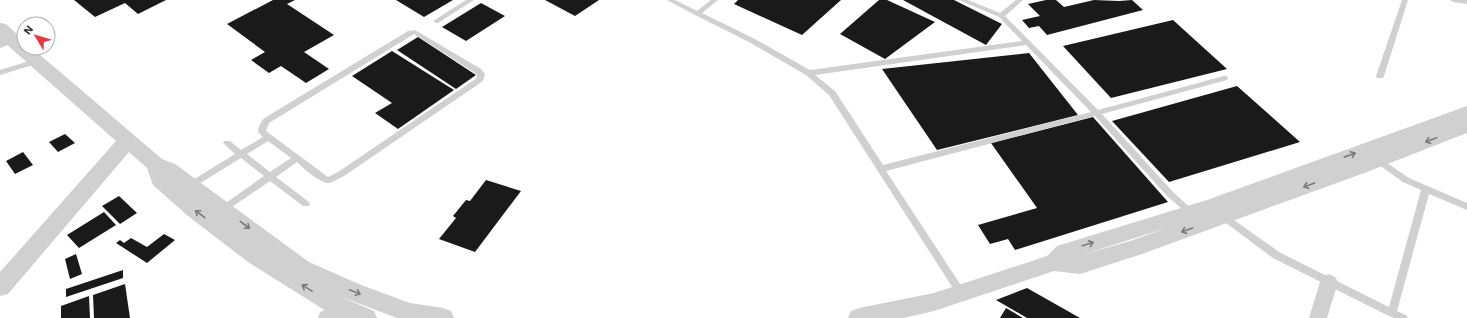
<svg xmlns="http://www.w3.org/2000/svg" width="1467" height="318" viewBox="0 0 1467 318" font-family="'Work Sans',sans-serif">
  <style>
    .building { fill: #1a1a1a }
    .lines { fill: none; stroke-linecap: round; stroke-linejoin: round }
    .service { fill: #d0d0d0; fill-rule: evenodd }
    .minor { fill: #d0d0d0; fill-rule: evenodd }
    .tertiary { fill: #d0d0d0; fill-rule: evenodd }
    .oneway { stroke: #7a7a7a }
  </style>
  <rect width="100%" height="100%" fill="#fff"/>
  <path class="building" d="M 74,0 L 166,0 L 138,14 L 125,3 L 95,17 Z
    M 273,0 L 295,0 L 287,4 L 334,35 L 304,52 L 329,69 L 306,83 L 281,66 L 269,73 L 251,60 L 265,52 L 227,24 Z
    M 396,0 L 453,0 L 424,17 Z
    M 545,0 L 599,0 L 575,16 Z
    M 738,0 L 841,0 L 802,35 L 734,4 Z
    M 879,0 L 887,0 L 935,22 L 885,59 L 840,34 Z
    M 903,0 L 954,0 L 1002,24 L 986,45 Z
    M 1046,0 L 1056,0 L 1064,7 L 1094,0 L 1119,1 L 1132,0 L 1143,10 L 1047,35 L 1039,26 L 1029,28 L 1022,20 L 1040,16 L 1028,4 Z
    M 481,3 L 505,16 L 466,41 L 442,27 Z
    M 1173,20 L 1227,69 L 1111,98 L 1063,46 Z
    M 418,37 L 476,75 L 456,89 L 397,50 Z
    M 392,51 L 454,90 L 398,129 L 375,113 L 392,103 L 352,76 Z
    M 1029,53 L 1078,115 L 937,150 L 882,69 Z
    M 1237,86 L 1300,142 L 1169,182 L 1112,121 Z
    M 1093,117 L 1168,202 L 1015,250 L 1008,239 L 990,244 L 978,225 L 1037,208 L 991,143 Z
    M 65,134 L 75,143 L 58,152 L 49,142 Z
    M 23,152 L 33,165 L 15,174 L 6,161 Z
    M 486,180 L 521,191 L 475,252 L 439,239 L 456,218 L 453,216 L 466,200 L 470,201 Z
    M 119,196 L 137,213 L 120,224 L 102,206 Z
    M 104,212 L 116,225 L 79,248 L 67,235 Z
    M 164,234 L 175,240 L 147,263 L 116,243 L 120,240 L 124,243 L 131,238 L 147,247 Z
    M 76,254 L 82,274 L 70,279 L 65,259 Z
    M 123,270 L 123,278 L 66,297 L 66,289 Z
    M 125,284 L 130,318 L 94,318 L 93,295 Z
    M 1027,288 L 1080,318 L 1027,318 L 996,300 Z
    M 89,296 L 90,318 L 61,318 L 61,306 Z
    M 1006,308 L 1023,318 L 1000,318 Z"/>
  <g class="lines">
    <path class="service" d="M 466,0 L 474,0 L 438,23 L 436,23 L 433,21 Z
      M 667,0 L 675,0 L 697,11 L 711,0 L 718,0 L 702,13 L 753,38 L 810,70 L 1022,41 L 999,17 L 959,0 L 968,0 L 1000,13 L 1016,0 L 1023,0 L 1005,16 L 1098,110 L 1224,76 L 1227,76 L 1228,78 L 1227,80 L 1102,114 L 1173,192 L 1195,212 L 1194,214 L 1188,214 L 1167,196 L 1095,116 L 886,171 L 964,290 L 966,293 L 964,296 L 961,297 L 958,296 L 829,95 L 806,75 L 749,42 L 695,15 ZM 1026,45 L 1091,112 L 883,165 L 835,91 L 815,75 Z
      M 1402,0 L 1408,0 L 1384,76 L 1383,78 L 1377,78 L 1376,76 Z
      M 1450,0 L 1467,0 L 1467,4 L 1453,2 Z
      M 415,30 L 481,69 L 485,74 L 483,81 L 344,176 C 339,178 334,182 329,183 C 321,184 303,168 297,162 L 276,177 L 309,202 L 310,204 L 309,206 L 303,206 L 270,181 L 226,211 L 220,211 L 219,209 L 220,207 L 264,176 L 241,158 L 194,187 L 188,187 L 187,185 L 188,183 L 235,154 L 223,143 L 224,141 L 230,141 L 241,150 L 263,137 L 258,132 L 259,126 L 263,119 L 408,31 ZM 414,34 L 475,73 L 477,75 L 477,78 L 338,172 L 328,177 L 266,131 L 269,123 ZM 268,141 L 291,158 L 270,172 L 247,154 Z
      M 36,59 L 39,59 L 40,61 L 39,63 L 0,75 L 0,70 Z
      M 1378,157 L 1409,178 L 1467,203 L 1467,210 L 1429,194 L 1397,311 L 1406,315 L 1408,318 L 1394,318 L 1389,316 L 1273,258 L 1218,217 L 1217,215 L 1218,213 L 1224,213 L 1279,252 L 1389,307 L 1421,190 L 1403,182 L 1375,162 L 1374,160 Z"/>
    <path class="minor" d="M 11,35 L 16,36 L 18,39 L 16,42 L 0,48 L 0,38 Z
      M 1329,274 L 1335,277 L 1338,282 L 1327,318 L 1309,318 L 1320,282 L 1323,277 Z
      M 345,302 L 352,304 L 354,310 L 352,316 L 347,318 L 318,318 L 320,312 Z"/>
    <path class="tertiary" d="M 0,23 L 6,24 L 24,41 L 24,48 L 32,48 L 162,159 L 175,164 L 309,262 L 361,285 L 410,303 L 443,308 L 451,311 L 454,318 L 397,318 L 339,296 L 374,311 L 377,318 L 341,318 L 326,311 L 248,262 L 188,216 L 153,185 L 147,168 L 129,152 L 8,294 L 0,296 L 0,272 L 116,141 L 5,43 L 0,37 Z
      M 1467,106 L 1467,119 L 1325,172 L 1467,119 L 1467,133 L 1367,172 L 1142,254 L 1080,274 L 1054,271 L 934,311 L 904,318 L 848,318 L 851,311 L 859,308 L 934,293 L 1047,256 L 1057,246 L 1207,200 ZM 1166,228 L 1133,240 L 1079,256 Z"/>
  </g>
  <defs><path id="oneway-shaft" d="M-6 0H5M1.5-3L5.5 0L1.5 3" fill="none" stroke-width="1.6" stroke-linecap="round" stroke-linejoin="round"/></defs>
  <g class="oneway">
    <use href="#oneway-shaft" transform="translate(1431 140) rotate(159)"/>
    <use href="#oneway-shaft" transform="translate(1350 155) rotate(-20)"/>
    <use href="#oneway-shaft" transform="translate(1309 185) rotate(160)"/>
    <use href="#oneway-shaft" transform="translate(200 214) rotate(-143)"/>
    <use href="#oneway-shaft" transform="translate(245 225) rotate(37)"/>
    <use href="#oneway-shaft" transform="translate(1187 230) rotate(160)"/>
    <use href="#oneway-shaft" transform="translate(1088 244) rotate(-17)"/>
    <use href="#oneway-shaft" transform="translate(307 288) rotate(-149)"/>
    <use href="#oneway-shaft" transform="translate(355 292) rotate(22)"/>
  </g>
  <g transform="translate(36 36) rotate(308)"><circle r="19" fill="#ffffff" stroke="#adadad"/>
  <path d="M0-3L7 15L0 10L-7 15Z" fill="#e63946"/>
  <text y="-6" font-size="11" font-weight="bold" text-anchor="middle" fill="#333333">N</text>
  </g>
</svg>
